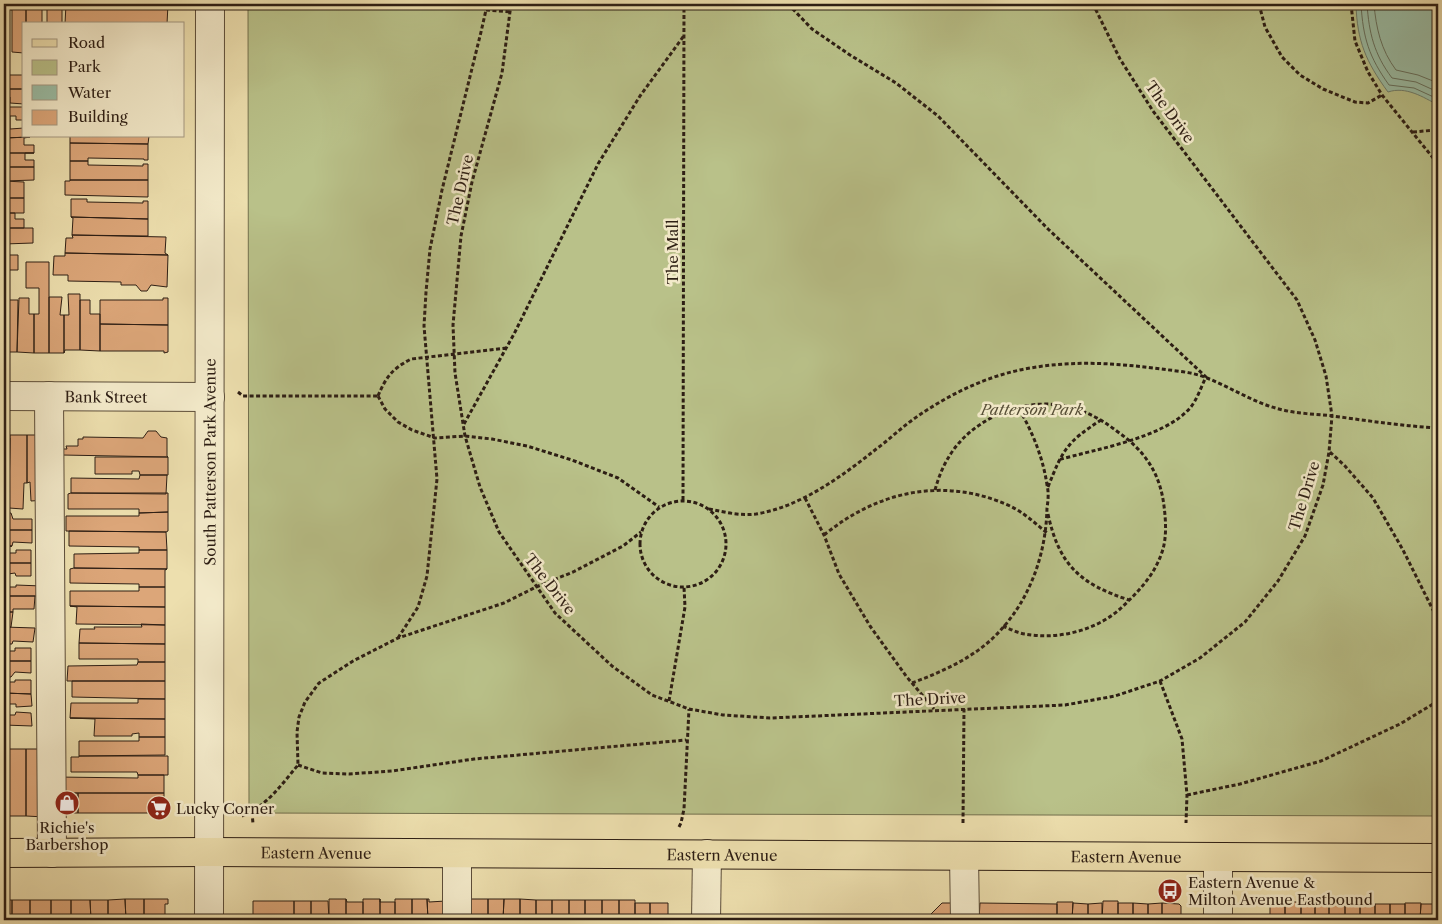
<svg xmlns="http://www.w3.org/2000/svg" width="1442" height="924" viewBox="0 0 1442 924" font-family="'Libre Caslon Text',serif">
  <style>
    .green { fill: #b9c189; stroke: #73704e }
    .water { fill: #9abda5; stroke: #6e7d6b }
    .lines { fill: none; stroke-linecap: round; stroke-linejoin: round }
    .shore { stroke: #646e5c; stroke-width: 1 }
    .building { fill: #dca679; stroke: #2d1e14 }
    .minor-casing { stroke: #5d4e3a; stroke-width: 30 }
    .major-casing { stroke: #2d1e14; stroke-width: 30 }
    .path { stroke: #2d1e14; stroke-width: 3; stroke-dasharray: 4 2.5; stroke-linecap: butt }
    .minor { stroke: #f3eaca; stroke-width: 28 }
    .major { stroke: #eddfae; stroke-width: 28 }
    .labels { text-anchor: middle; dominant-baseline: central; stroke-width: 5; stroke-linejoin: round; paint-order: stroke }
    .street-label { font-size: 15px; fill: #2d1e14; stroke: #f3eaca }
    .park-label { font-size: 15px; font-style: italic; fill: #574f37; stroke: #f3eaca }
    .poi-label { font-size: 15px; fill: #2d1e14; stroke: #f3eaca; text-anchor: start }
  </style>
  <rect width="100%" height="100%" fill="#eddfae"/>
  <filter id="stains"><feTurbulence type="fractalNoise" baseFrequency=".004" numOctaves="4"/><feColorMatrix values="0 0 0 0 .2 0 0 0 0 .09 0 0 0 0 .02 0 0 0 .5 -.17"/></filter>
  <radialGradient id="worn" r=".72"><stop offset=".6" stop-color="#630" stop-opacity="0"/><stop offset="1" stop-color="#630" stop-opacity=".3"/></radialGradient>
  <path class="green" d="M 248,4 L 1438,4 L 1438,816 L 249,813 Z"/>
  <path class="water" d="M 1356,4 L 1438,4 L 1438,105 C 1423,97 1406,86 1388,92 C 1366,62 1357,41 1356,4 Z"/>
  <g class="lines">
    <path class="shore" d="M 1361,4 C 1363,38 1369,57 1389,85 L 1414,88 L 1438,99
      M 1367,4 C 1369,33 1374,54 1392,78 L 1416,82 L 1438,92
      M 1374,4 C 1376,28 1381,50 1396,70 L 1418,75 L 1438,83"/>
  </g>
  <path class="building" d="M 4,4 L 8,4 L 8,9 L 6,9 L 6,54 L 4,54 Z
    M 8,4 L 26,4 L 26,24 L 24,24 L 24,53 L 12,52 L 12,10 L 8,9 Z
    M 26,4 L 42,4 L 42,24 L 26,24 Z
    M 47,4 L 62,4 L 62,24 L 47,24 Z
    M 66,4 L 168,4 L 167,24 L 65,24 Z
    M 4,75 L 24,75 L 24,89 L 4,89 Z
    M 4,89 L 24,89 L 24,104 L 10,103 L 10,97 L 4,97 L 4,99 Z
    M 4,107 L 24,107 L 24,120 L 16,120 L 16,116 L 10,116 L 10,123 L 4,123 Z
    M 4,123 L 10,123 L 10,129 L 24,128 L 24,136 L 30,137 L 4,138 Z
    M 70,136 L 149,136 L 148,144 L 70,143 Z
    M 30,137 L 24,138 L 24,145 L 34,145 L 34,153 L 4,153 L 4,138 Z
    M 70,143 L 148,144 L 148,160 L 144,160 L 144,159 L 88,158 L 88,161 L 70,161 Z
    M 4,153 L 34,153 L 25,153 L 25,160 L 34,160 L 34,167 L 4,167 Z
    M 70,161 L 88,161 L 88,165 L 143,166 L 143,164 L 148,164 L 148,180 L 70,180 Z
    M 4,167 L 34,167 L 34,180 L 4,181 Z
    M 70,180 L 148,180 L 148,197 L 65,195 L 65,181 L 70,181 Z
    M 4,181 L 24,182 L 24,198 L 4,198 Z
    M 4,198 L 24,198 L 24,213 L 4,213 Z
    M 71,199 L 87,199 L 87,202 L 143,203 L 143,201 L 148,201 L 148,219 L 71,217 Z
    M 4,213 L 15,213 L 15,219 L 24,219 L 24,228 L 4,228 Z
    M 71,217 L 148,219 L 148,236 L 72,235 L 73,218 Z
    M 4,228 L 33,228 L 33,243 L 4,244 Z
    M 72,235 L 166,237 L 165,253 L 168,255 L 65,253 L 66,238 L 73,238 Z
    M 65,253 L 168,255 L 167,287 L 151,285 L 147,291 L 141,291 L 136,285 L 121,285 L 121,282 L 68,281 L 68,275 L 53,275 L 54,256 L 65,256 Z
    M 4,255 L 18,255 L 18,270 L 4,270 Z
    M 26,262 L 49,262 L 49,353 L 34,353 L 34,314 L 39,314 L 39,288 L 26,288 Z
    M 4,270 L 9,270 L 9,287 L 4,287 Z
    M 68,294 L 80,294 L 80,350 L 65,350 L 64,353 L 64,315 L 69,315 Z
    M 49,297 L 62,297 L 60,315 L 64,315 L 64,353 L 49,353 Z
    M 19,298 L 29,298 L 29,314 L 34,314 L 34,353 L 17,352 Z
    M 163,298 L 168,298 L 168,325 L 100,324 L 100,300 L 163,300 Z
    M 9,300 L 18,300 L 17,352 L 4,352 L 4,314 L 9,314 Z
    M 80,300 L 90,300 L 90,314 L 100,314 L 100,351 L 80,350 Z
    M 100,324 L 168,325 L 168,352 L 164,353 L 164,351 L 100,351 Z
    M 148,431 L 156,431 L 161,437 L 167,438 L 167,456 L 168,457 L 62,455 L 62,449 L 67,449 L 66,446 L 78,446 L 78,439 L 83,439 L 83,437 L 143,438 Z
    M 10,435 L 27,435 L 27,483 L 24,483 L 23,509 L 9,508 Z
    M 27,435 L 47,435 L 45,500 L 31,501 L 30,482 L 27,483 Z
    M 4,437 L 10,438 L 9,501 L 4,501 Z
    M 95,457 L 168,457 L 168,475 L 140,475 L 139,471 L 132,471 L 132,474 L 95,474 Z
    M 140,475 L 167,475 L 166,494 L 71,493 L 71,478 L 139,479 Z
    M 71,493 L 168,493 L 168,512 L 139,513 L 139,509 L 68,509 L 68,494 Z
    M 168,512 L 168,531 L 166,532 L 66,531 L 66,516 L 139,516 L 139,513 Z
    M 4,513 L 11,513 L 13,519 L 32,519 L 32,530 L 4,530 Z
    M 4,530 L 32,530 L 32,543 L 13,542 L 12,546 L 4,546 Z
    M 69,531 L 166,532 L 167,550 L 139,550 L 139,547 L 69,546 Z
    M 4,546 L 12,546 L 8,547 L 8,553 L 16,553 L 16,550 L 31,550 L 31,563 L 4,563 Z
    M 139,550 L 167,550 L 167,569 L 74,568 L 74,554 L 139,553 Z
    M 4,563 L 31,563 L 31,576 L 16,576 L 15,573 L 8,574 L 8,578 L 4,578 Z
    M 74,568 L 167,569 L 165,570 L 165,587 L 139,587 L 139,584 L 70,583 L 70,569 Z
    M 4,578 L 8,578 L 8,587 L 16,587 L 16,585 L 42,586 L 42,596 L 4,596 Z
    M 139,587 L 165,587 L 165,607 L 70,606 L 70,591 L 139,591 Z
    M 4,596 L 35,596 L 34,609 L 13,609 L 13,612 L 4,612 Z
    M 70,606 L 165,607 L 165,625 L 76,624 L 77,607 Z
    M 4,612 L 13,612 L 11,627 L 4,627 Z
    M 141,624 L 165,625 L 165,644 L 79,643 L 80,629 L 95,629 L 94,627 L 142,627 Z
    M 4,627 L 35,628 L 33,642 L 13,641 L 12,644 L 4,644 Z
    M 79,643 L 165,644 L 165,662 L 138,662 L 138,659 L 79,659 Z
    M 4,644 L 7,644 L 7,651 L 15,651 L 15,648 L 31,648 L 31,661 L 4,661 Z
    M 4,661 L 31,661 L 31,673 L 15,672 L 11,677 L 4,677 Z
    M 138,662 L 165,662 L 165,681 L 67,681 L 68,666 L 137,665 Z
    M 4,677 L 8,677 L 8,682 L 15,682 L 15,680 L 31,680 L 31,694 L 4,693 Z
    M 72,681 L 165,681 L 165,699 L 72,697 Z
    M 4,693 L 31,694 L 32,706 L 16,707 L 16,704 L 7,704 L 8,709 L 4,709 Z
    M 138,699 L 165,699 L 165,719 L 70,718 L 71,703 L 138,703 Z
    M 4,709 L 8,709 L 7,715 L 15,715 L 16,712 L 31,713 L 32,726 L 4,725 Z
    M 70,718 L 165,719 L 165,737 L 139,737 L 139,733 L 132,734 L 132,736 L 94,736 L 95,719 Z
    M 139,737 L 165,737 L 165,755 L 79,756 L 79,741 L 139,741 Z
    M 4,749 L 9,749 L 9,816 L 4,816 Z
    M 9,749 L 26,749 L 26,816 L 9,816 Z
    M 26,749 L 45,749 L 45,817 L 26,816 Z
    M 79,756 L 168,756 L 168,775 L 138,775 L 137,772 L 71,772 L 71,757 L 79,757 Z
    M 138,775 L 164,775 L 164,793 L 56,793 L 56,777 L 138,778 Z
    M 56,793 L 78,793 L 78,813 L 56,813 Z
    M 78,793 L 164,793 L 164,813 L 78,813 Z
    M 125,899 L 126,920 L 108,920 L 108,900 Z
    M 125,899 L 144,899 L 144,920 L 126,920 Z
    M 144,899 L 168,899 L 168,904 L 165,904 L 165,920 L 144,920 Z
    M 329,899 L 346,899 L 346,920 L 329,920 Z
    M 346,899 L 347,902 L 363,902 L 363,920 L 346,920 Z
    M 363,899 L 380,899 L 380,920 L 363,920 Z
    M 380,899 L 380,902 L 395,902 L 395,920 L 380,920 Z
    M 395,899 L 412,899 L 412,920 L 395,920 Z
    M 412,899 L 427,899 L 428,920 L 412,920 Z
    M 427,899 L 429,899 L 429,902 L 446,901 L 446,920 L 428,920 Z
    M 469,899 L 488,899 L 488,920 L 471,920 L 471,905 L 469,905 Z
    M 488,899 L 504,899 L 503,920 L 488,920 Z
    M 504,899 L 520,899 L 520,920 L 503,920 Z
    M 520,899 L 536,900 L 536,920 L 520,920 Z
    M 4,900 L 12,900 L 12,920 L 4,920 Z
    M 12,900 L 30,900 L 30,920 L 12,920 Z
    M 30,900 L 51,900 L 51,920 L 30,920 Z
    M 51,900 L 71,900 L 71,920 L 51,920 Z
    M 71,900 L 90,900 L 91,920 L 71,920 Z
    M 90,900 L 108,900 L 108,920 L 91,920 Z
    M 536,900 L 552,900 L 552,920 L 536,920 Z
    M 552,900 L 569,900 L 569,920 L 552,920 Z
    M 569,900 L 585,900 L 585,920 L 569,920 Z
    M 585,900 L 602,900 L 602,920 L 585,920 Z
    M 602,900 L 619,900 L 619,920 L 602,920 Z
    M 619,900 L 635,900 L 635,920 L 619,920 Z
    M 253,901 L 294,901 L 294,920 L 253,920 Z
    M 294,901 L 311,901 L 311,920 L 294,920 Z
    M 311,901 L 328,901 L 329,920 L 311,920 Z
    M 1103,901 L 1118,901 L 1118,920 L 1102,920 Z
    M 1057,902 L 1073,902 L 1072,920 L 1057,920 Z
    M 1285,902 L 1301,902 L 1301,920 L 1285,920 Z
    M 1285,902 L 1285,920 L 1270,920 L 1270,903 Z
    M 1301,902 L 1315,902 L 1315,920 L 1301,920 Z
    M 1315,902 L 1329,903 L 1329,920 L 1315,920 Z
    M 1345,902 L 1360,902 L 1360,920 L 1345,920 Z
    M 1345,902 L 1345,920 L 1329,920 L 1329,903 Z
    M 635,903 L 650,903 L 650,920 L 635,920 Z
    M 650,903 L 668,903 L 668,920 L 650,920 Z
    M 942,903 L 952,903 L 952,920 L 925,920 Z
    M 980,903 L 1057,904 L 1057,920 L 979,920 Z
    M 1073,903 L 1088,904 L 1088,920 L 1072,920 Z
    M 1102,903 L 1102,920 L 1088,920 L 1088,904 Z
    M 1118,903 L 1133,903 L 1133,920 L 1118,920 Z
    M 1133,903 L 1148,904 L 1148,920 L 1133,920 Z
    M 1162,903 L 1162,920 L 1148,920 L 1148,904 Z
    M 1162,903 L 1179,904 L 1181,906 L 1181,920 L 1162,920 Z
    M 1405,903 L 1421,903 L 1420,920 L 1405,920 Z
    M 1435,903 L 1438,903 L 1438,920 L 1435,920 Z
    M 1360,904 L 1375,904 L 1375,920 L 1360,920 Z
    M 1375,904 L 1390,904 L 1390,920 L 1375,920 Z
    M 1390,904 L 1405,904 L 1405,920 L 1390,920 Z
    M 1421,904 L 1435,904 L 1435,920 L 1420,920 Z"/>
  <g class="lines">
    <defs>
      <g id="minor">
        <path id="s1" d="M 4,396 L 210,397"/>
        <path d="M 49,396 L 52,853"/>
        <path d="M 964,856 L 965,920"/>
        <path id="s2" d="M 209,920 L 210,4"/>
        <path d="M 457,920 L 457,854"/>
        <path d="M 706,920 L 707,854"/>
        <path d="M 1218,920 L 1218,857"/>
      </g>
      <g id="major">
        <path id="s3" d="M 4,853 L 209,852 L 1438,858"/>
      </g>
    </defs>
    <use href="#minor" class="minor-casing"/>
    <use href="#major" class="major-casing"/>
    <path class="path" d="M 511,4 L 502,73 L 472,182 L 461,236 L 453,325 L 455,373 L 465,436 L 480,487 L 499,532 L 555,613 L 612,666 L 652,695 L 689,709 L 723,715 L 770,718 L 1065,705 L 1115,696 L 1160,681 L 1200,658 L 1245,622 L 1278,581 L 1305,536 L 1323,485 L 1329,452 L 1332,416 L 1326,376 L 1315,340 L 1297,300 L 1153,111 L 1120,59 L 1093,4
      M 788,4 L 812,29 L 850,55 L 896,83 L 938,116 L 1048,229 L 1206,377 C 1201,387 1197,400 1190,408 C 1164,438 1096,449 1058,460
      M 1259,4 L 1265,27 L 1282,57 L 1300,75 L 1323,89 L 1355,102 L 1368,103 L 1382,95
      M 1351,4 L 1355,41 L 1368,72 L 1382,95 L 1438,164
      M 486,10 L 511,12
      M 1413,132 L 1436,130 L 1438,131
      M 238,392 L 243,396 L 378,396
      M 378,396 L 385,409 L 398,422 L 412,430 L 435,438 L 465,436 L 492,439 L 527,446 L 572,460 L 618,478 L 659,507
      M 378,396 C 386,377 392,369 411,359 L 506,348
      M 464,424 L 514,334 L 598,164 L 640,96 L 683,37
      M 1330,452 L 1345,466 L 1373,498 L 1403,550 L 1438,620
      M 1048,487 C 1063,449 1067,442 1101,420
      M 935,490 C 944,457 961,434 991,418 C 1038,395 1078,401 1118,432 C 1145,451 1160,473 1164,506 C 1166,522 1167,540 1161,555 C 1153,577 1137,593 1120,609 C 1095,631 1057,640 1025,634 C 1017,633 1010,629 1003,626
      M 805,498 L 824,535 L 839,574 L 870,626 L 906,676 L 934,709
      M 683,500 L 684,4
      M640 544a43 43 0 1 1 86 0a43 43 0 1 1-86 0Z
      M 709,509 C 724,512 740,516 756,514 C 800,507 841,477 875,450 C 890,439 903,426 918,416 C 950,394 987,376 1025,369 C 1071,360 1115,363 1161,369 C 1176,371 1193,372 1207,378 C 1232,388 1256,404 1283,410 C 1299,414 1317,414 1333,416 C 1369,421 1403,426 1438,428
      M 1048,514 C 1059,565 1080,584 1129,600
      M 824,535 C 878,491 944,476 1010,506 C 1023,512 1035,523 1047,533
      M 398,638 L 418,607 L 427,576 L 437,479 L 424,326 L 426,292 L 430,249 L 442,190 L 481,32 L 486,10 L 484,4
      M 1160,681 L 1182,739 L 1187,795 L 1186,823
      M 912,683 C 941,672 969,660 992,639 C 1028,605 1046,557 1047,508 C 1048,501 1049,493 1047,485 C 1043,457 1032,431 1018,407
      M 669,701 L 685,607 L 684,587
      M 298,765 L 322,773 L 349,774 L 392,771 L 474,759 L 686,740
      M 1187,795 L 1240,784 L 1321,761 L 1400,724 L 1438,701
      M 252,812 L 253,824
      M 242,816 C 266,807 282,784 298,765 L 297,732 L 299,717 L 305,702 L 319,683 L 353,661 L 398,638 L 504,603 L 536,587 L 573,572 L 623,546 L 641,532
      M 963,823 L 964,709
      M 679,827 L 681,823 L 684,809 L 689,709"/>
    <use href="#minor" class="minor"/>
    <use href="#major" class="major"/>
  </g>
  <defs>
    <symbol id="shop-disc" viewBox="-11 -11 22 22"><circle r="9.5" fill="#8f2418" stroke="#f3eaca"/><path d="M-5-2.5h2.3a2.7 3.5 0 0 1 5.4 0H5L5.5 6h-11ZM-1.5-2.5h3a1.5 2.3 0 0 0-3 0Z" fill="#fff"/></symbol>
    <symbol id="supermarket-disc" viewBox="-11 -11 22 22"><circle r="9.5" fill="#8f2418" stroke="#f3eaca"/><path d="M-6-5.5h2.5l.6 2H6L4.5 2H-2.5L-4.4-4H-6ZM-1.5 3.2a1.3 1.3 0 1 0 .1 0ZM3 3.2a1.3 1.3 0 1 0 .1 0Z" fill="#fff"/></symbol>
    <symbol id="bus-disc" viewBox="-11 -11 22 22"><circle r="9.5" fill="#8f2418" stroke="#f3eaca"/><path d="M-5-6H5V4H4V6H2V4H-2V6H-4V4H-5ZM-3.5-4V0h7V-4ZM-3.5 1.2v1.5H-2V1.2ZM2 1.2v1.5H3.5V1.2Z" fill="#fff"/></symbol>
  </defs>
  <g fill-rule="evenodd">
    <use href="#shop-disc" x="53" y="789" width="28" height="28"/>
    <use href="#supermarket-disc" x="145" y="794" width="28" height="28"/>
    <use href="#bus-disc" x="1156" y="877" width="28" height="28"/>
  </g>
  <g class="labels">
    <g class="street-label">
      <text transform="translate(1170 112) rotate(54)">The Drive</text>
      <text transform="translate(460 190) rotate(-77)">The Drive</text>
      <text transform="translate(672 252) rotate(-90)">The Mall</text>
      <text stroke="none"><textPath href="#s1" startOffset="102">Bank Street</textPath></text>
      <text stroke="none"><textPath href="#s2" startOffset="458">South Patterson Park Avenue</textPath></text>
      <text transform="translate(1304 496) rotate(-73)">The Drive</text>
      <text transform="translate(550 584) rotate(52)">The Drive</text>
      <text transform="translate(930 699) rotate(-3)">The Drive</text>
      <text stroke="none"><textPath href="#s3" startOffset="312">Eastern Avenue</textPath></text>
      <text stroke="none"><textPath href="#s3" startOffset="718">Eastern Avenue</textPath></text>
      <text stroke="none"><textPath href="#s3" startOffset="1122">Eastern Avenue</textPath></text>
    </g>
    <g class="park-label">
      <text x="1032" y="409">Patterson Park</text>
    </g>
    <g class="poi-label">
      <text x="176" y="808">Lucky Corner</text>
      <text x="67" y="827" text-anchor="middle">Richie's<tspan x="67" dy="17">Barbershop</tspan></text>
      <text x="1188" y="882">Eastern Avenue &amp;<tspan x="1188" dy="17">Milton Avenue Eastbound</tspan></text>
    </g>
  </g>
  <rect width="1442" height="924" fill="none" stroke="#eddfae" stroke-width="20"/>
  <rect x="5" y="5" width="1432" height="914" fill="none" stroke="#2d1e14" stroke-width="2.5"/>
  <rect x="10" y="10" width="1422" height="904" fill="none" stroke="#2d1e14"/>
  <rect x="22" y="22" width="162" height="115" fill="#f3eaca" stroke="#a49881"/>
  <rect x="32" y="39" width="25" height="8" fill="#eddfae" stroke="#a49881"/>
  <text x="68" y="48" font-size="15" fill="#2d1e14">Road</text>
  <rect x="32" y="60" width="25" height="15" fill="#b9c189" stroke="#a49881"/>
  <text x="68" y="72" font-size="15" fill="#2d1e14">Park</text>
  <rect x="32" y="85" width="25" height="15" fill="#9abda5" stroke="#a49881"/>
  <text x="68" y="98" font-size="15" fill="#2d1e14">Water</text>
  <rect x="32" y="110" width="25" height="15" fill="#dca679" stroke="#a49881"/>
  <text x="68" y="122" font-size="15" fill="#2d1e14">Building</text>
  <rect width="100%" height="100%" filter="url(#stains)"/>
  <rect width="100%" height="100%" fill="url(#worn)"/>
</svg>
